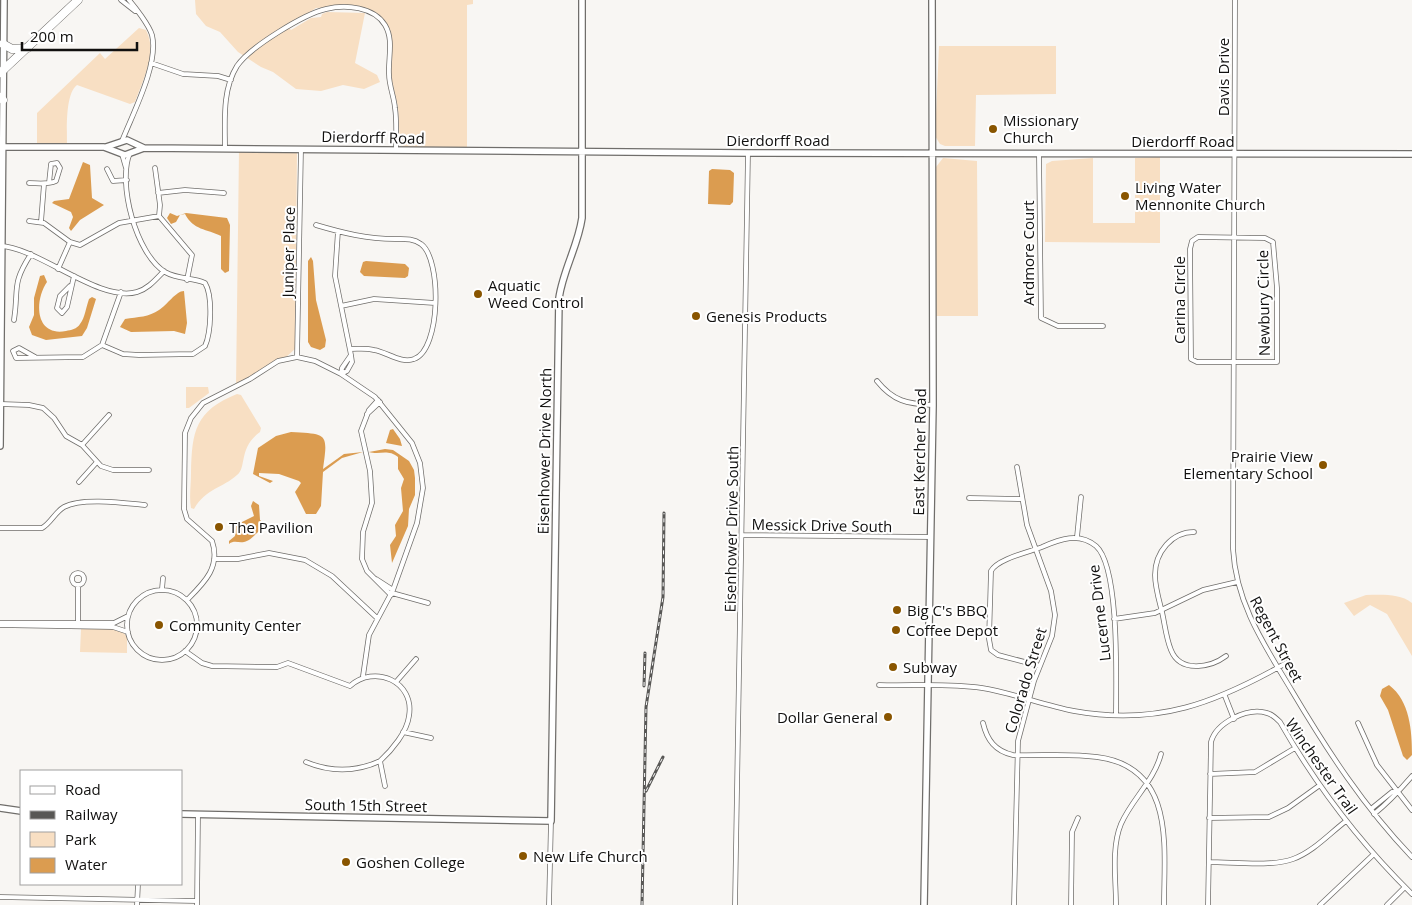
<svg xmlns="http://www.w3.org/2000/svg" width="1412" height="905" viewBox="0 0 1412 905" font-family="'Open Sans',sans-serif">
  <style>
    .green { fill: #f8dfc3 }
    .water { fill: #db9c50 }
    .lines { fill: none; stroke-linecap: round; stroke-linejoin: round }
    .street-casing { stroke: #706e6b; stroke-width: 5.5 }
    .secondary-casing { stroke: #706e6b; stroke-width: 8 }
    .highway-casing { stroke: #706e6b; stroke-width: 9 }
    .street { stroke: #fff; stroke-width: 4 }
    .secondary { stroke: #fff; stroke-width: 5.5 }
    .highway { stroke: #fff; stroke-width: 8 }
    .rail-casing { stroke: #585755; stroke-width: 3 }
    .rail { stroke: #fff; stroke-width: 1; stroke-dasharray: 4; stroke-linecap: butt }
    .poi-dot { fill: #895500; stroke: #fff; stroke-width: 2 }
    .labels { text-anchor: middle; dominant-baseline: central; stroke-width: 4; stroke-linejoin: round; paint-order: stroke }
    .street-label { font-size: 15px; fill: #11100f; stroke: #fff }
    .poi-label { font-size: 15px; fill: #11100f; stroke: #fff; text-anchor: start }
  </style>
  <rect width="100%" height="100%" fill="#f8f6f3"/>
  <path class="green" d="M 195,0 L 473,0 L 473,4 L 467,5 L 467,148 L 403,147 L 400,145 L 398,107 L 391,77 L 392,40 L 386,23 L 378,14 L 364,8 L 351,6 L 316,8 L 288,27 L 291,30 L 311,18 L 321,17 L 322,14 L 327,12 L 365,13 L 355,63 L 377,75 L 380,82 L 364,89 L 343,85 L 321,91 L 296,89 L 273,72 L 261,67 L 238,52 L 220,32 L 206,26 L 196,14 Z
    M 139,28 L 146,30 C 158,53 143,79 135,102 L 130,104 L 77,85 C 65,94 67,130 67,145 L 37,145 L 37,113 L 100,53 L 105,59 Z
    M 939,46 L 1056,46 L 1056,94 L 976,95 L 975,146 L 945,146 L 940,144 L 935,136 Z
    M 239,150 L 297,152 L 295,349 L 285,358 L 236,387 Z
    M 1160,157 L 1160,243 L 1045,242 L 1046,164 L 1052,161 L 1093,158 L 1093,223 L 1135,223 L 1135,158 Z
    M 943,158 L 977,161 L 978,316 L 934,316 L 936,167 Z
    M 186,387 L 208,387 L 209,393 L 189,408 L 186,408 Z
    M 237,394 L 241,395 L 261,428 L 260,432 C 238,448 247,468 237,475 C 223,488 206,488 194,509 L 191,508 C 189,497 191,485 191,473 C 192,431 195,411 237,394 Z
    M 1366,595 C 1381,595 1399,593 1412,603 L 1412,656 L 1387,614 L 1370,605 L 1354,616 L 1344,603 Z
    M 81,629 L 115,629 L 123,632 L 127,637 L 127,653 L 80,652 Z"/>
  <path class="water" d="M 83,162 L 90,165 L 92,198 L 104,205 L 80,220 L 71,231 L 69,228 L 73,217 L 71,212 L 52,203 L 54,201 L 69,199 Z
    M 712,169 L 730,170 L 734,173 L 733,202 L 730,205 L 708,204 L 709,171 Z
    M 170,213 L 177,216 L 186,213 L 227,218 L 230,225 L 229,271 L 225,273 L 221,269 L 221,236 C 207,229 193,230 185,214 L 180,215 L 176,222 L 171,224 L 167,218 Z
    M 311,257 L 313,261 L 316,300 L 326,340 L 325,347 L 320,350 L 311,347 L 308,342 L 308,261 Z
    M 366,261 L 405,264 L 409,268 L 408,276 L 405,278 L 364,276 L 360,272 L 363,262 Z
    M 44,275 L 47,282 C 34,301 35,337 66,331 C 71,330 77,329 80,324 C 85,318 86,307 89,299 L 92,297 L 96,299 L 87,328 L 82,336 L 46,340 L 32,335 L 29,327 L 34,315 L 34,298 L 40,276 Z
    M 184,291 L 187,323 L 185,334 L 174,331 L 131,332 L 120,327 L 125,319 C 138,317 149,317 159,310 C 167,305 176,291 184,291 Z
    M 393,429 L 400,439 L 402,446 L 386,443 L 390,430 Z
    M 291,432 C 328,434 328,433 323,469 L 344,454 L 363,452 L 342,458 L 323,472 L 321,506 L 316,514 L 306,514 L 295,492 L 301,483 L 299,481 L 279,474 L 259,473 L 259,476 L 273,481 L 270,483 L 253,474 L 258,448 L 276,436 Z
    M 385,449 L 393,450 L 409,461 L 414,470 L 415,478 L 415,495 L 409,509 L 408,526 L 392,563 L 390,545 L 396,536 L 395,525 L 403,511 L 401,488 L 404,479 L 398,469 L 398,457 C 388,449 380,455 369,452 Z
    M 253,501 L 259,505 L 260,520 L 269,528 C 259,526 254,540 244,542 C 238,543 234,540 229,544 L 229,541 L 235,536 L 236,525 L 254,516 L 251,506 Z
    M 1389,685 C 1410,701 1412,731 1412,755 L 1407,760 L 1403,756 L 1388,710 L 1380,696 L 1382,689 Z"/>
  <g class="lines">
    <defs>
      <path id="street" d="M 121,0 L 135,11
        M 1235,0 L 1233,549 C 1236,604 1265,646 1292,691 C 1327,750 1364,807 1412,857
        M 151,63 L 183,74 L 218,76 L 231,80
        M 122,141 C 133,113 159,64 152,35 C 149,25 135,7 129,0
        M 225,148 C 225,121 222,90 237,66 C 250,47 304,14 326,9 C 346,4 374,7 385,25 C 394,40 388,58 389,74 C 389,86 394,96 395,108 C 397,121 396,136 396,150
        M 122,154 L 126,168
        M 1039,154 L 1041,318 L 1058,326 L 1103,326
        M 155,168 L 160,205 L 159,216
        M 107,169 L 113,181 L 127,180
        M 29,183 C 38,183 47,185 56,181 L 60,168 L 57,163 L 51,164 L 49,183
        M 158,193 L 185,190 L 224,193
        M 29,221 L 44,223 L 70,242 L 80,245 L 119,223 L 159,216 L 192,255 L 187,280
        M 41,222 L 44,184
        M 316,225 C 343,233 367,239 395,239 C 404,239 413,238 421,244 C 442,259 441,350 414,359 C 401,364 387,352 374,350 C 366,348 359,349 351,349
        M 338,231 L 335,276 L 351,355
        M 1198,237 L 1265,238 L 1273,242 L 1277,288 L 1277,362 L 1197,362 L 1191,359 L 1190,249 L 1192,241 Z
        M 0,246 C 38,247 99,303 137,292 C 148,289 156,279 164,271
        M 58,269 L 70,242
        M 70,286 L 60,296 L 57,308 L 62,313 L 67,307 L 74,276
        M 341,306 L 374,299 L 435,303
        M 14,320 C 19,288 11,285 31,254
        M 102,345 L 123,354 L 139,355 L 193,354 L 205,346 C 211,333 213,296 205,283 C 192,277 179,280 165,272 C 136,254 117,183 130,153
        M 351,355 L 352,362 L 347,371 L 341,374 L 342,368 Z
        M 35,357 L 19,348 L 13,351 L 16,358 L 83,357 L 102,345 L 121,292
        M 297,357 L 301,149
        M 877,381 C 893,401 907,404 933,405
        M 378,400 L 369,410 L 361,431 L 370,471 L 372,503 L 363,532 L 362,559 L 367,571 L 391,595
        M 1,404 L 29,405 L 43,408 L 54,418 L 66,436 L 82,445 L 101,466 L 113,470 L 149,470
        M 367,414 L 380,402
        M 82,445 L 109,415
        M 79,482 L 96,463
        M 969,498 L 1021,499
        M 0,528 L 42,528 C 51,523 55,512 64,507 C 82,497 125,503 145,505
        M 1194,532 C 1172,532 1155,552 1155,575 C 1155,587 1159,600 1162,612 C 1165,625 1166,638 1171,650 C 1180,673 1210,668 1226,656
        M 742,535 L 931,537
        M 1077,537 L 1081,497
        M 214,559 L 238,559 L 269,553 L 305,560 L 332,576 L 377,618
        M72 579a6 6 0 1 1 12 0a6 6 0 1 1-12 0Z
        M 376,579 L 393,590
        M 162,589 L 163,578
        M127 625a35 35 0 1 1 70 0a35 35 0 1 1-70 0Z
        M 392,593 L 428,603
        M 187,600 C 204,583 221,567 212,541 L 187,519 L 184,509 L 185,433 L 191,418 L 203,403 L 250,379 L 278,361 L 297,357 L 315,361 L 341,374 L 375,397 L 412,443 L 420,463 L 423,488 L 417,523 L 393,590 L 369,635 L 363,676
        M 1114,619 L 1155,613 L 1203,590 L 1237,582
        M 0,623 L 114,623 L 128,616
        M 78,624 L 78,585
        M 0,625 L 113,627 L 128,632
        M 185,651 L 202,663 L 212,666 L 277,667 L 288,663 L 350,686 C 374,664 415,681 409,716 C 407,732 392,750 380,761 C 356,772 330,772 306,762
        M 1040,666 L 998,655 L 991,650 L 989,639 L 991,571 C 997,559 1029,552 1042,547 C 1060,539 1079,532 1096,546 C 1120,567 1116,682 1116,715
        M 396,682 L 416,659
        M 879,685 C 913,686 948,683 982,688 C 1013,693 1043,705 1074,711 C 1158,726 1216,703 1288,662
        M 1225,696 L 1234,719
        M 983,723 C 987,740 995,751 1013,755 C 1040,756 1069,753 1097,757 C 1176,767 1164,847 1164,905
        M 1358,723 L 1377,765 L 1412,810
        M 403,732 L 431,738
        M 380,761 L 385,786
        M 1210,774 L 1255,772 L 1295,748
        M 1371,809 L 1392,792 L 1397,791
        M 1374,814 C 1389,802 1400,790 1412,776
        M 1209,818 L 1269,817 L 1288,808 L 1320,785
        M 1209,862 C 1233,862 1271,867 1293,859 C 1313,852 1330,833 1346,821
        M 0,897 L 197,901
        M 137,905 L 138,884
        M 197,905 L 198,814
        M 549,905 L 551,821
        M 735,905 L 748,153
        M 1014,905 L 1018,741 L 1034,681 L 1052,636 L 1055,615 L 1051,591 L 1027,525 L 1017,467
        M 1071,905 L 1072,832 L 1078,818
        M 1116,905 C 1116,880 1111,848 1121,824 C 1132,799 1154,781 1161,754
        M 1208,905 L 1211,742 C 1216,723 1247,707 1267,713 C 1272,714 1276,718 1280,722 C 1316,785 1360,843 1412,894
        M 1320,905 L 1374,854
        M 1387,905 L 1405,887"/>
      <path id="secondary" d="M 0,147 L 104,147 L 125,155 L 144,148 L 748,153 L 1412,154
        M 106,147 L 127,140 L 144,148
        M 0,446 L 4,0
        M 0,808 L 21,811
        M 181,814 L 551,821 L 559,298 C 563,270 578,246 582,218 L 582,0
        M 924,905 L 933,405 L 932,0"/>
      <path id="highway" d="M 3,44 L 12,49 L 28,48
        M 0,73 L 78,0
        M 0,97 L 3,100"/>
    </defs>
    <use href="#street" class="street-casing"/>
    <use href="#secondary" class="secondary-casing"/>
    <use href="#highway" class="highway-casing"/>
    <use href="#street" class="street"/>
    <use href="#secondary" class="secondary"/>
    <use href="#highway" class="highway"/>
    <defs>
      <path id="rail" d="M 644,686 L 645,653
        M 646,791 L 663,757
        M 642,905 L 646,707 L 663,597 L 664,513"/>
    </defs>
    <use href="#rail" class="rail-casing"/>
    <use href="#rail" class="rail"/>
  </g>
  <g class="poi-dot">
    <circle cx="993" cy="129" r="5"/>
    <circle cx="1125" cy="196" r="5"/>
    <circle cx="478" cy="294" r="5"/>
    <circle cx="696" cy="316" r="5"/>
    <circle cx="1323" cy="465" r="5"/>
    <circle cx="219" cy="527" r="5"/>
    <circle cx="897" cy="610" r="5"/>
    <circle cx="159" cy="625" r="5"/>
    <circle cx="896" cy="630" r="5"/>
    <circle cx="893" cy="667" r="5"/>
    <circle cx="888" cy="717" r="5"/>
    <circle cx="523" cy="856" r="5"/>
    <circle cx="346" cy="862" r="5"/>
  </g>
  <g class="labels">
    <g class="street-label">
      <text transform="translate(1223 77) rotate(-90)">Davis Drive</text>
      <text transform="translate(373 137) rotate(1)">Dierdorff Road</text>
      <text x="778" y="140">Dierdorff Road</text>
      <text x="1183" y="141">Dierdorff Road</text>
      <text transform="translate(288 252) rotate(-89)">Juniper Place</text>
      <text transform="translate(1028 253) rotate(-90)">Ardmore Court</text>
      <text transform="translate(1179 300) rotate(-90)">Carina Circle</text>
      <text transform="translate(1263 303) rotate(-91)">Newbury Circle</text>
      <text transform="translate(544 451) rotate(-89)">Eisenhower Drive North</text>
      <text transform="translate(919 452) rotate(-89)">East Kercher Road</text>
      <text transform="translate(822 525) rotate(1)">Messick Drive South</text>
      <text transform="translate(731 529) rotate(-89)">Eisenhower Drive South</text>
      <text transform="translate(1099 613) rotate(-97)">Lucerne Drive</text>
      <text transform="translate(1277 639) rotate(62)">Regent Street</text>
      <text transform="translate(1025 680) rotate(-73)">Colorado Street</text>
      <text transform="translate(1322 766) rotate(55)">Winchester Trail</text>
      <text transform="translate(366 805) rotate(1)">South 15th Street</text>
    </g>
    <g class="poi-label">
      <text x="1003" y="120">Missionary<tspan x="1003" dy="17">Church</tspan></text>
      <text x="1135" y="187">Living Water<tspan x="1135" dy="17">Mennonite Church</tspan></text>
      <text x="488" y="285">Aquatic<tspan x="488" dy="17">Weed Control</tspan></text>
      <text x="706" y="316">Genesis Products</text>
      <text x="1313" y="456" text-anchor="end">Prairie View<tspan x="1313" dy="17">Elementary School</tspan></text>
      <text x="229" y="527">The Pavilion</text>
      <text x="907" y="610">Big C's BBQ</text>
      <text x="169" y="625">Community Center</text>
      <text x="906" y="630">Coffee Depot</text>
      <text x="903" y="667">Subway</text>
      <text x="878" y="717" text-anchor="end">Dollar General</text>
      <text x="533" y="856">New Life Church</text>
      <text x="356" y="862">Goshen College</text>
    </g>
  </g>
  <rect x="20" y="770" width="162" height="115" fill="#ffffff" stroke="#a09f9f"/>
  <rect x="30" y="786" width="25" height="8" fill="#ffffff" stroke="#a09f9f"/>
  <text x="65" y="795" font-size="15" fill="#11100f">Road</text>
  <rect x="30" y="811" width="25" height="8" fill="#585755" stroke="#a09f9f"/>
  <text x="65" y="820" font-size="15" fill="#11100f">Railway</text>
  <rect x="30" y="832" width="25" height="15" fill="#f8dfc3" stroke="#a09f9f"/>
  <text x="65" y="845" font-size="15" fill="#11100f">Park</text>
  <rect x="30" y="858" width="25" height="15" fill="#db9c50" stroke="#a09f9f"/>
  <text x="65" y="870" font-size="15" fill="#11100f">Water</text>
  <path d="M22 42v8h115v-8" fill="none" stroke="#11100f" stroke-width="2.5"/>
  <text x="30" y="42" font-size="15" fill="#11100f" stroke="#ffffff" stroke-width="4" paint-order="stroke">200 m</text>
</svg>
